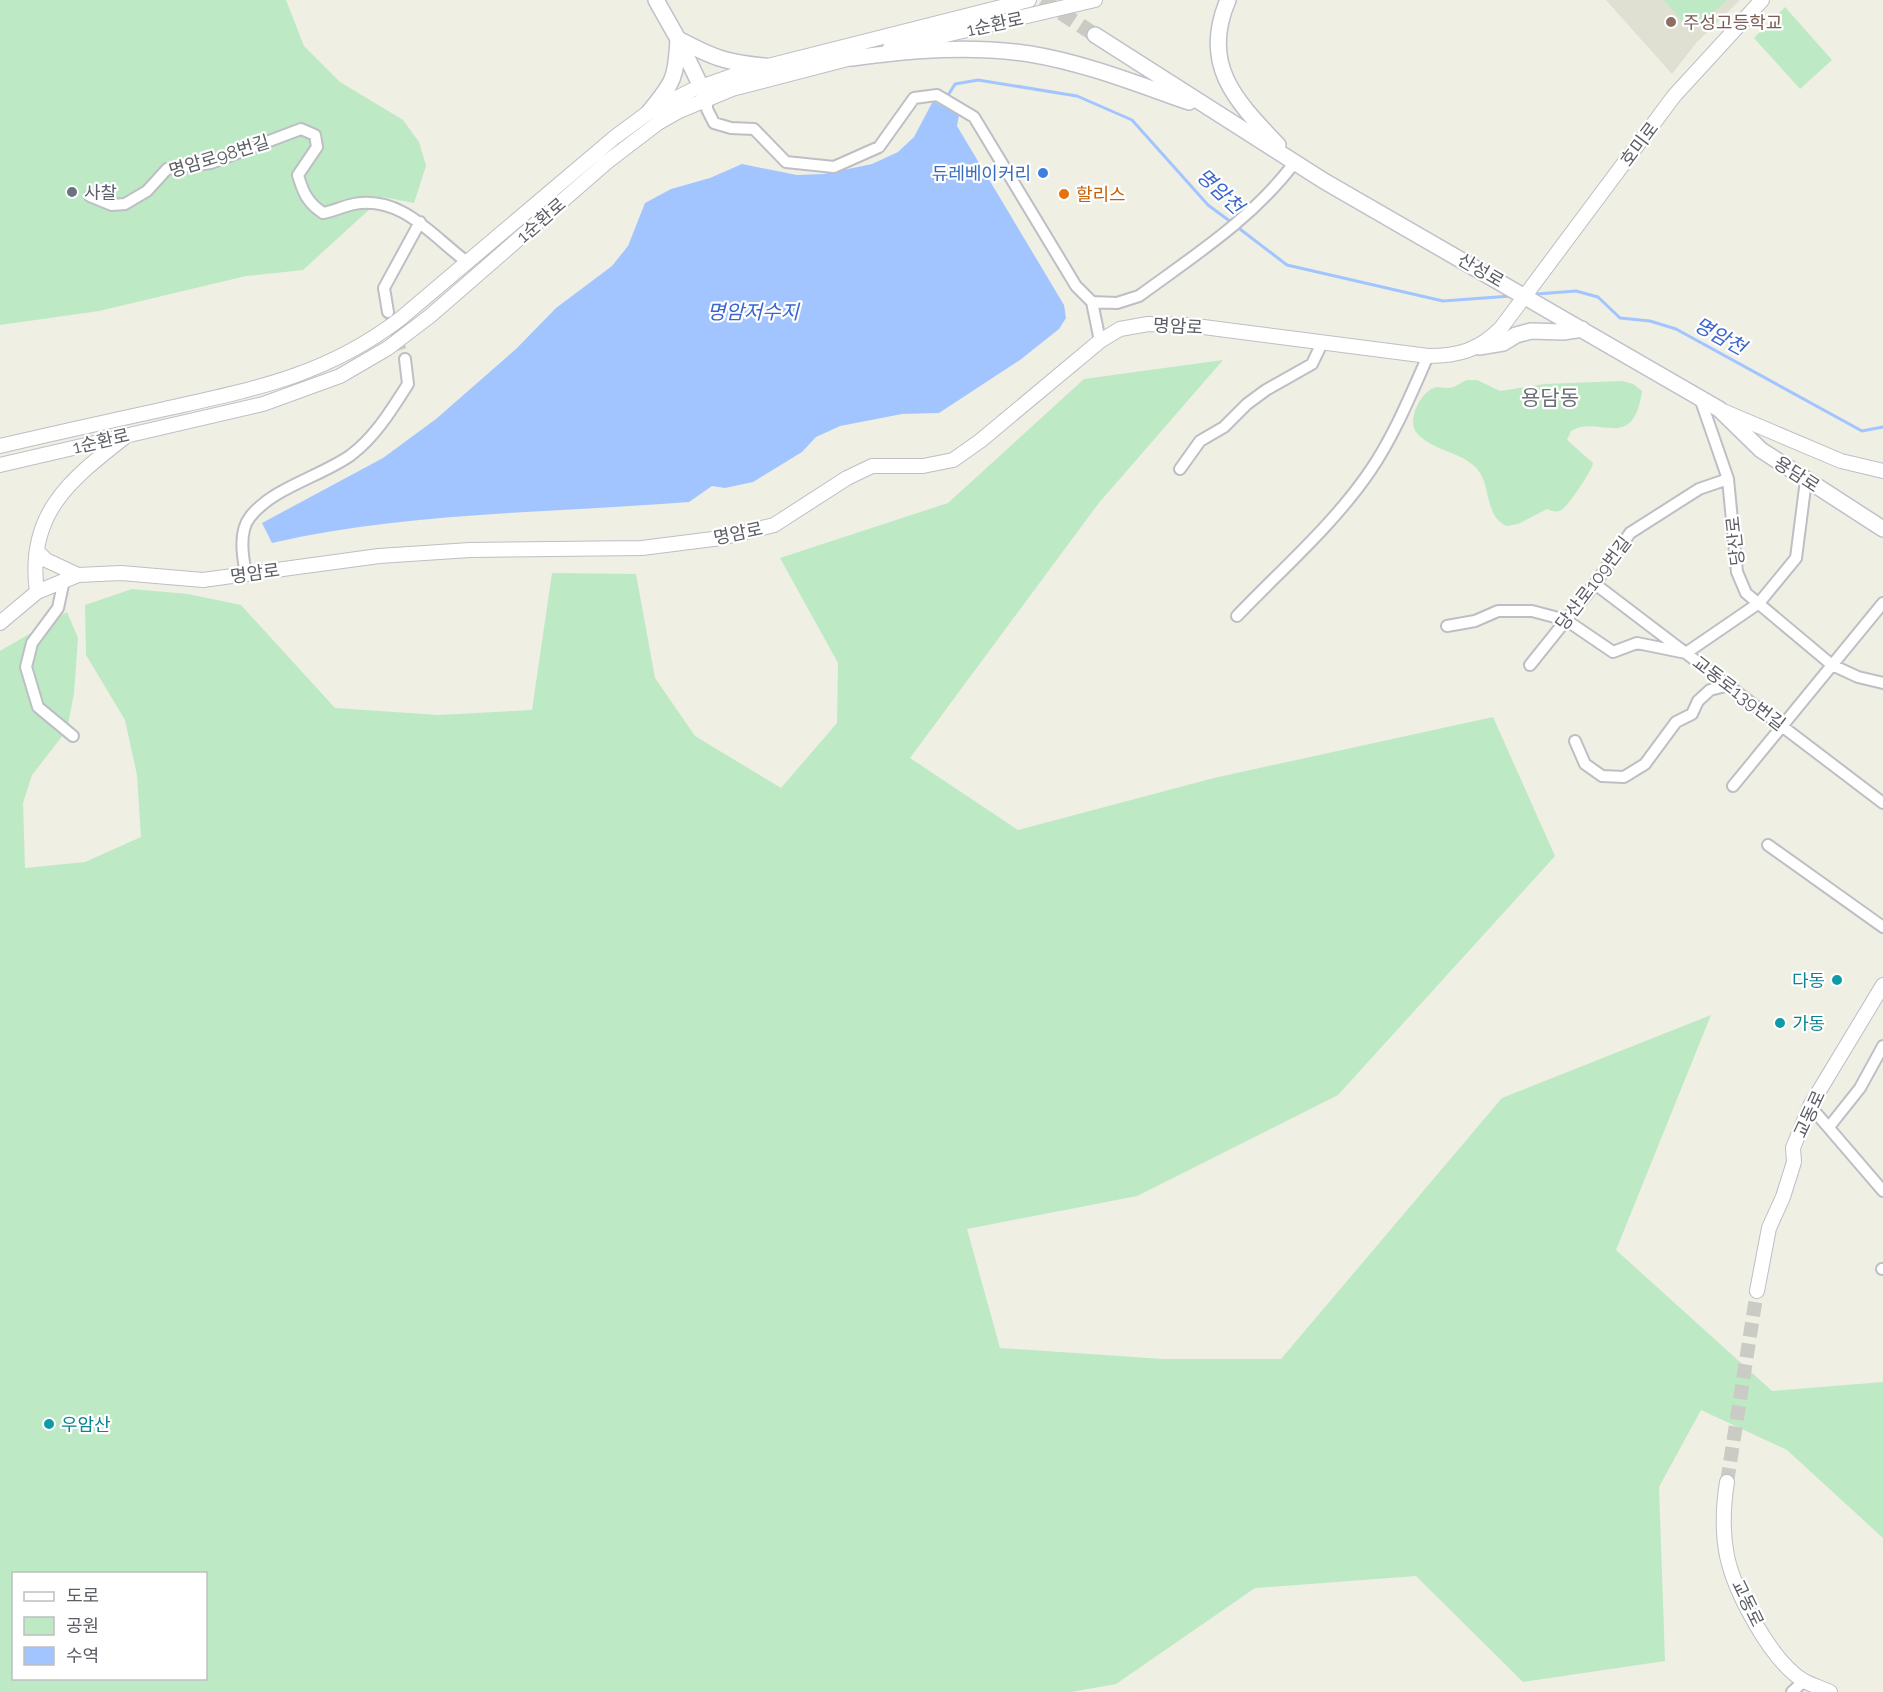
<svg xmlns="http://www.w3.org/2000/svg" width="1883" height="1692" viewBox="0 0 1883 1692" font-family="Raleway,'Noto Sans KR',sans-serif">
  <style>
    .education { fill: #dfdfd2 }
    .green { fill: #bde9c5; fill-rule: evenodd }
    .water { fill: #a3c5ff }
    .lines { fill: none; stroke-linecap: round; stroke-linejoin: round }
    .stream { stroke: #a3c5ff; stroke-width: 3 }
    .minor-tunnel { stroke: #cacbc4; stroke-width: 10; stroke-dasharray: 10 5; stroke-linecap: butt }
    .tertiary-tunnel { stroke: #cacbc4; stroke-width: 14; stroke-dasharray: 14 7; stroke-linecap: butt }
    .secondary-tunnel { stroke: #cacbc4; stroke-width: 15; stroke-dasharray: 15 8; stroke-linecap: butt }
    .minor-casing { stroke: #bdbfc5; stroke-width: 14 }
    .tertiary-casing { stroke: #bdbfc5; stroke-width: 16 }
    .secondary-casing { stroke: #bfc1ca; stroke-width: 18 }
    .minor { stroke: #fff; stroke-width: 10 }
    .tertiary { stroke: #fff; stroke-width: 14 }
    .secondary { stroke: #fff; stroke-width: 15 }
    .education-dot { fill: #8d6e63; stroke: #fff; stroke-width: 2 }
    .shop-dot { fill: #3f7fe0; stroke: #fff; stroke-width: 2 }
    .worship-dot { fill: #6b7280; stroke: #fff; stroke-width: 2 }
    .food-dot { fill: #e8710a; stroke: #fff; stroke-width: 2 }
    .culture-dot { fill: #0f9aa8; stroke: #fff; stroke-width: 2 }
    .labels { text-anchor: middle; dominant-baseline: central; stroke-width: 4.5; stroke-linejoin: round; paint-order: stroke }
    .education-label { font-size: 18px; fill: #785e54; stroke: #fff; text-anchor: start }
    .street-label { font-size: 18px; fill: #5b5e65; stroke: #fff }
    .shop-label { font-size: 18px; fill: #366cbe; stroke: #fff; text-anchor: end }
    .worship-label { font-size: 18px; fill: #5b616d; stroke: #fff; text-anchor: start }
    .food-label { font-size: 18px; fill: #c56008; stroke: #fff; text-anchor: start }
    .culture-label { font-size: 18px; fill: #0d838f; stroke: #fff; text-anchor: start }
    .water-label { font-size: 20px; font-style: italic; fill: #3a66ce; stroke: #fff }
    .quarter-label { font-size: 21px; fill: #6c6f77; stroke: #fff }
  </style>
  <rect width="100%" height="100%" fill="#efefe3"/>
  <path class="education" d="M 1606,0 L 1740,0 L 1696,43 L 1672,74 Z"/>
  <path class="green" d="M 0,0 L 286,0 L 304,46 L 340,82 L 403,120 L 419,142 L 426,166 L 414,203 L 383,197 L 303,270 L 246,276 L 99,311 L 0,325 Z
    M 1664,0 L 1727,0 L 1691,31 Z
    M 1785,7 L 1832,60 L 1800,89 L 1754,38 Z
    M 1223,360 L 1098,504 L 910,758 L 1018,830 L 1214,778 L 1493,717 L 1555,856 L 1338,1095 L 1137,1196 L 967,1229 L 1000,1348 L 1163,1359 L 1281,1359 L 1502,1098 L 1711,1015 L 1616,1250 L 1772,1391 L 1883,1382 L 1883,1538 L 1787,1450 L 1701,1410 L 1659,1487 L 1665,1661 L 1523,1682 L 1416,1576 L 1255,1588 L 1116,1684 L 1071,1692 L 0,1692 L 0,651 L 67,612 L 78,638 L 74,693 L 67,730 L 32,775 L 23,803 L 25,868 L 85,862 L 141,837 L 137,775 L 125,720 L 86,655 L 85,605 L 132,589 L 188,594 L 241,605 L 335,708 L 438,715 L 532,710 L 552,573 L 636,574 L 655,678 L 695,736 L 781,788 L 837,723 L 838,663 L 780,558 L 948,503 L 1084,379 ZM 14,1574 L 206,1574 L 206,1678 L 14,1678 Z
    M 1467,380 L 1477,380 L 1500,391 L 1545,384 L 1622,381 L 1633,384 L 1642,391 C 1633,454 1598,414 1571,431 L 1567,440 L 1593,463 C 1593,469 1567,508 1561,510 C 1556,513 1552,511 1547,509 L 1518,524 L 1507,526 C 1485,518 1491,486 1478,470 C 1463,451 1432,452 1416,432 C 1407,419 1421,390 1437,387 C 1437,387 1445,388 1446,388 C 1455,389 1459,383 1467,380 Z"/>
  <path class="water" d="M 933,101 L 959,115 L 957,126 L 1064,305 L 1066,318 L 1059,329 L 1020,360 L 939,413 L 902,414 L 840,426 L 816,437 L 802,452 L 753,482 L 725,488 L 712,486 L 689,502 C 553,513 405,512 272,543 L 262,523 L 383,458 L 436,419 L 517,348 L 556,308 L 612,266 L 628,246 L 645,203 L 671,189 L 710,178 L 742,164 L 797,175 L 824,174 L 872,164 L 898,152 L 914,137 Z"/>
  <g class="lines">
    <path class="stream" d="M 947,97 L 955,84 L 978,80 L 1077,96 L 1132,120 L 1208,205 L 1231,222
      M 1236,226 L 1287,265 L 1443,301 L 1511,296
      M 1537,294 L 1576,291 L 1598,297 L 1620,318 L 1650,321 L 1676,329 L 1862,431 L 1883,427"/>
    <path class="minor-tunnel" d="M 388,312 L 405,359"/>
    <path class="tertiary-tunnel" d="M 1727,1482 L 1757,1291"/>
    <path class="secondary-tunnel" d="M 1042,0 L 1095,35"/>
    <defs>
      <path id="minor" d="M 707,99 L 707,109 L 714,123 L 731,128 L 754,129 L 786,162 L 834,167 L 879,147 L 914,98 L 937,95 L 974,117 L 1076,286 L 1092,302
        M 90,196 L 112,205 L 125,204 L 147,191 L 167,169 L 211,163 L 301,129 L 315,135 L 317,147 L 298,175 C 303,193 308,203 323,213 C 334,211 344,206 354,204 C 402,195 433,237 467,262
        M 388,312 L 384,288 L 420,222
        M 1100,341 L 1092,302 L 1117,303 L 1139,296 C 1195,255 1253,218 1295,162
        M 1700,398 L 1728,479 L 1737,572 L 1746,593 L 1832,665 L 1858,677 L 1883,683
        M 1180,469 L 1200,441 L 1224,427 L 1247,404 L 1266,390 L 1312,364 L 1322,343
        M 246,575 C 243,558 238,532 250,517 C 272,488 322,476 351,455 C 376,436 392,409 408,384 L 405,359
        M 64,580 L 58,608 L 32,643 L 26,667 L 38,707 L 73,736
        M 1595,584 L 1883,803
        M 1237,616 C 1282,569 1334,524 1370,471 C 1394,436 1411,394 1428,356
        M 1447,626 L 1475,621 L 1498,611 L 1532,611 L 1566,620 L 1613,652 L 1637,643 L 1686,653 L 1759,603 L 1796,558 L 1806,480
        M 1530,665 L 1595,584 L 1630,533 L 1699,489 L 1728,479
        M 1575,741 L 1585,764 L 1602,776 L 1624,777 L 1645,764 L 1676,722 L 1692,714 L 1698,701 L 1710,690 L 1729,685
        M 1733,786 L 1883,603
        M 1768,845 L 1883,927
        M 1810,1106 L 1883,1191
        M 1829,1127 L 1860,1088 L 1883,1046
        M 1882,1269 L 1883,1269
        M 1792,1692 L 1804,1681"/>
      <path id="tertiary" d="M 890,48 L 1095,0
        M 1723,411 L 1841,461 L 1883,471
        M 0,446 C 55,433 110,421 165,409 C 254,389 325,376 400,319 L 615,137 L 649,112 L 692,90 L 740,73 L 1029,0
        M 0,465 L 263,404 L 340,376 L 388,348 L 430,316 L 607,162 L 658,123 L 679,111 L 732,89 L 863,55
        M 37,551 L 46,560 L 78,575
        M 37,592 C 26,514 70,480 125,437
        M 0,623 L 37,592 L 78,575 L 121,573 L 203,580 L 379,556 L 470,550 L 642,548 L 721,538 L 774,525 L 847,478 L 872,466 L 923,466 L 953,460 L 980,441 L 1100,341 L 1120,329 L 1148,324 L 1188,325 L 1428,356 C 1459,356 1479,350 1501,328 L 1674,96 L 1762,0
        M 1757,1291 L 1769,1228 L 1783,1197 L 1794,1162 L 1793,1148 L 1810,1106 L 1883,985
        M 1727,1482 C 1723,1507 1722,1531 1727,1556 C 1735,1593 1771,1661 1804,1681 C 1812,1685 1821,1688 1830,1692"/>
      <path id="secondary" d="M 656,0 L 678,39 L 707,99
        M 1228,0 C 1200,65 1236,101 1278,145
        M 1095,35 L 1324,181 L 1719,409 L 1761,450 L 1883,529
        M 852,58 C 912,50 970,45 1030,54 C 1085,63 1137,84 1189,102
        M 649,112 C 674,82 676,78 678,39 C 712,57 726,63 765,66
        M 1479,347 L 1503,343 L 1516,335 L 1531,331 L 1563,332 L 1582,329"/>
    </defs>
    <use href="#minor" class="minor-casing"/>
    <use href="#tertiary" class="tertiary-casing"/>
    <use href="#secondary" class="secondary-casing"/>
    <use href="#minor" class="minor"/>
    <use href="#tertiary" class="tertiary"/>
    <use href="#secondary" class="secondary"/>
  </g>
  <circle class="education-dot" cx="1671" cy="22" r="6"/>
  <circle class="shop-dot" cx="1043" cy="173" r="6"/>
  <circle class="worship-dot" cx="72" cy="192" r="6"/>
  <circle class="food-dot" cx="1064" cy="194" r="6"/>
  <g class="culture-dot">
    <circle cx="1837" cy="980" r="6"/>
    <circle cx="1780" cy="1023" r="6"/>
    <circle cx="49" cy="1424" r="6"/>
  </g>
  <g class="labels">
    <g class="education-label">
      <text x="1683" y="22">주성고등학교</text>
    </g>
    <g class="street-label">
      <text transform="translate(995 24) rotate(-12)">1순환로</text>
      <text transform="translate(1639 144) rotate(-53)">호미로</text>
      <text transform="translate(219 156) rotate(-17)">명암로98번길</text>
      <text transform="translate(541 220) rotate(-41)">1순환로</text>
      <text transform="translate(1481 270) rotate(30)">산성로</text>
      <text transform="translate(1178 326) rotate(3)">명암로</text>
      <text transform="translate(101 441) rotate(-13)">1순환로</text>
      <text transform="translate(1797 474) rotate(33)">용담로</text>
      <text transform="translate(738 533) rotate(-12)">명암로</text>
      <text transform="translate(1735 541) rotate(-96)">당산로</text>
      <text transform="translate(255 573) rotate(-8)">명암로</text>
      <text transform="translate(1593 583) rotate(-53)">당산로109번길</text>
      <text transform="translate(1739 693) rotate(37)">교동로139번길</text>
      <text transform="translate(1809 1114) rotate(-65)">교동로</text>
      <text transform="translate(1748 1603) rotate(64)">교동로</text>
    </g>
    <g class="shop-label">
      <text x="1031" y="173">듀레베이커리</text>
    </g>
    <g class="worship-label">
      <text x="84" y="192">사찰</text>
    </g>
    <g class="food-label">
      <text x="1076" y="194">할리스</text>
    </g>
    <g class="culture-label">
      <text x="1825" y="980" text-anchor="end">다동</text>
      <text x="1792" y="1023">가동</text>
      <text x="61" y="1424">우암산</text>
    </g>
    <g class="water-label">
      <text transform="translate(1220 191) rotate(43)">명암천</text>
      <text x="753" y="312">명암저수지</text>
      <text transform="translate(1720 336) rotate(29)">명암천</text>
    </g>
    <g class="quarter-label">
      <text x="1550" y="397">용담동</text>
    </g>
  </g>
  <rect x="12" y="1572" width="195" height="108" fill="#ffffff" stroke="#bdbfc1" stroke-width="1.5"/>
  <rect x="24" y="1592" width="30" height="9" fill="#ffffff" stroke="#bdbfc1" stroke-width="1.5"/>
  <text x="66" y="1602" font-size="18" fill="#5b5e65">도로</text>
  <rect x="24" y="1617" width="30" height="18" fill="#bde9c5" stroke="#bdbfc1" stroke-width="1.5"/>
  <text x="66" y="1632" font-size="18" fill="#5b5e65">공원</text>
  <rect x="24" y="1647" width="30" height="18" fill="#a3c5ff" stroke="#bdbfc1" stroke-width="1.5"/>
  <text x="66" y="1662" font-size="18" fill="#5b5e65">수역</text>
</svg>
